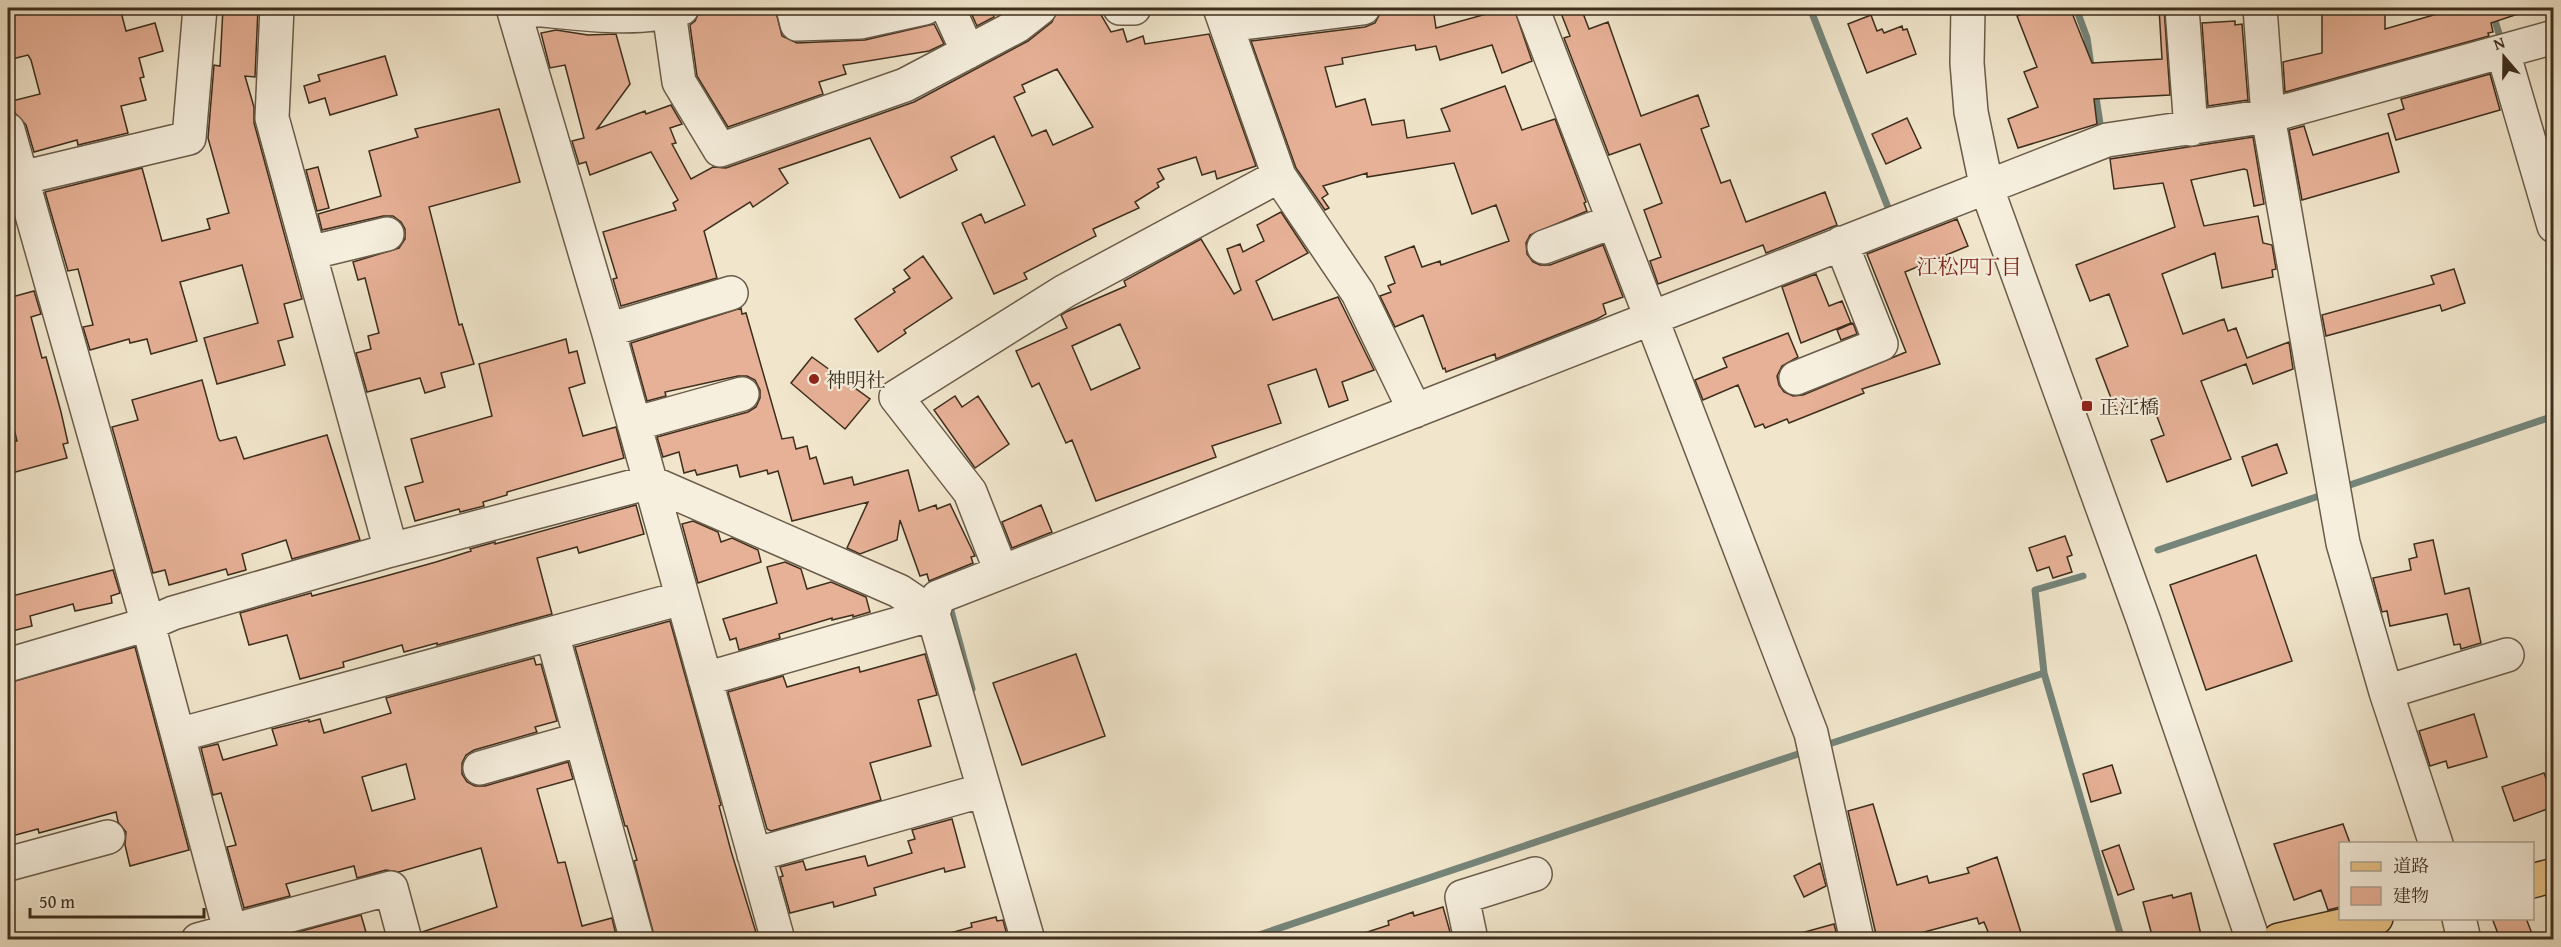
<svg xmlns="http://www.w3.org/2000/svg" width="2561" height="947" viewBox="0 0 2561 947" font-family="'Gentium Book Plus','Noto Serif JP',serif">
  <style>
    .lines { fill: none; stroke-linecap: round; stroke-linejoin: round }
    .stream { stroke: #75857a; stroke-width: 7 }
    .building { fill: #e7b197; stroke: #3d2e1d; stroke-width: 1.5; fill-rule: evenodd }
    .minor-casing { stroke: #6a5c49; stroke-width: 36 }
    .major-casing { stroke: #3d2e1d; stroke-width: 36 }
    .minor { stroke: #f6efde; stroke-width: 33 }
    .major { stroke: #e8c386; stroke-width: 33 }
    .poi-dot { fill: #8f2418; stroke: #f6efde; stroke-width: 2 }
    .labels { text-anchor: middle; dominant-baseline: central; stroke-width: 4.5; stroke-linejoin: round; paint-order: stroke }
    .poi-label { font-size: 20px; fill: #3d2e1d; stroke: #f6efde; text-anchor: start }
    .neighbourhood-label { font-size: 21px; fill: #7a1f14; stroke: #f6efde }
  </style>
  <rect width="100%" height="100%" fill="#f1e6cc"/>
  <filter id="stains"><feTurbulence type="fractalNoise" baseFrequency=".00333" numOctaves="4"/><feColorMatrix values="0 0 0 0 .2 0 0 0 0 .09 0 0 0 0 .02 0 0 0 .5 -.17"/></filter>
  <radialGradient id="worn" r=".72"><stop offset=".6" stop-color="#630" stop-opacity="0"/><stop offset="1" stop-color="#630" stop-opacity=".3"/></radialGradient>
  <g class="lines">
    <path class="stream" d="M 1810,8 L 1889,210
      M 2076,8 L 2087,38 L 2091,66
      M 2491,8 L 2501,40
      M 2095,91 L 2101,130
      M 2341,488 L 2554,416
      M 2158,550 L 2325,494
      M 2083,576 L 2035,590 L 2044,673 L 2122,940
      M 950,607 L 972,689
      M 1823,746 L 2044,673
      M 1244,940 L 1807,751"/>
  </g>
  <path class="building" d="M 29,8 L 120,8 L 126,31 L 155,23 L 163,51 L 139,58 L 144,77 L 140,78 L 146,100 L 121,106 L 128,133 L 78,145 L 77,140 L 34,152 L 26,125 L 15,113 L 12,101 L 40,94 L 31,60 L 28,55 L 8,60 L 8,21 L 14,19 L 12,12 Z
    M 223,8 L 258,8 L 255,77 L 245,76 L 254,107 L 254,123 L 302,299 L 284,304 L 293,337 L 278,341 L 285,365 L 217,384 L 204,338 L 258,323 L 242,265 L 180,282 L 197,341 L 151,354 L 147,339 L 130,343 L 129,339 L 90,350 L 83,327 L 93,325 L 78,269 L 68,271 L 45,192 L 142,168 L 162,241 L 210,229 L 207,219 L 229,213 L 208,138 L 214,65 L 220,66 Z
    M 710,8 L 775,8 L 782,36 L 797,43 L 865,40 L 934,24 L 944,44 L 929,51 L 843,65 L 846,74 L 819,82 L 823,94 L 728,127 L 697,76 L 690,25 L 695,21 L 700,10 Z
    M 991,8 L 994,17 L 977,26 L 972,15 Z
    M 1058,8 L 1097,8 L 1111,32 L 1123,29 L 1127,42 L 1143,36 L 1145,44 L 1209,34 L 1256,166 L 1217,179 L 1215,171 L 1202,175 L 1196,157 L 1158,169 L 1164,179 L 1157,183 L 1159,187 L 1135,202 L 1139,208 L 1093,229 L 1096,236 L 1024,273 L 1027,279 L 994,294 L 962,223 L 981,214 L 985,223 L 1025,205 L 994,136 L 951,157 L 957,170 L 900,198 L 870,138 L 779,169 L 788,183 L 753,207 L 750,202 L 704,231 L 717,278 L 621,306 L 613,279 L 617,278 L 603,232 L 676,210 L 673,203 L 678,200 L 651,152 L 590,175 L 586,162 L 579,164 L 572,141 L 584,138 L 565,65 L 550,68 L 541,33 L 556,30 L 588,35 L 616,34 L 630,84 L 597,129 L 645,111 L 646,114 L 671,105 L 682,124 L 670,128 L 676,143 L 672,144 L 691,179 L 713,167 L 726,168 L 914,102 L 1028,41 L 1052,22 ZM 1057,69 L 1093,127 L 1053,145 L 1046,130 L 1032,136 L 1014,97 L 1025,92 L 1022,85 Z
    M 1408,8 L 1433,8 L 1436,28 L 1490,13 L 1489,8 L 1514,8 L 1532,61 L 1502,73 L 1492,45 L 1440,60 L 1436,46 L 1416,50 L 1415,45 L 1342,58 L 1343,64 L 1325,67 L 1336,107 L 1365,99 L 1372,125 L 1404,120 L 1407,138 L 1450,131 L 1441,109 L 1505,86 L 1522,130 L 1555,119 L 1586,202 L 1584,203 L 1587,211 L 1530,235 L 1526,243 L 1527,254 L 1533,262 L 1540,265 L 1550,265 L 1603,245 L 1623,297 L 1603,304 L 1606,314 L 1597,319 L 1496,359 L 1495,354 L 1446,372 L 1445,368 L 1443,369 L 1423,315 L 1395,327 L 1380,296 L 1391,292 L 1388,286 L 1395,283 L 1385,257 L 1414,246 L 1422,267 L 1440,261 L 1441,265 L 1509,241 L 1496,205 L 1472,214 L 1454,163 L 1367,177 L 1367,173 L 1323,186 L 1328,194 L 1322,198 L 1329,208 L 1325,210 L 1296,168 L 1251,41 L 1365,27 L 1375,23 L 1381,12 Z
    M 1559,8 L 1581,8 L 1589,29 L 1608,22 L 1641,116 L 1698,95 L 1709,126 L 1701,129 L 1721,183 L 1730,180 L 1746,222 L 1825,192 L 1837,225 L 1766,253 L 1763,245 L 1658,284 L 1650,261 L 1661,257 L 1644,210 L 1662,203 L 1640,144 L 1609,155 L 1564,38 L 1570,36 Z
    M 2038,8 L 2070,8 L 2092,63 L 2162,59 L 2159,8 L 2164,8 L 2170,95 L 2094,99 L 2097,124 L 2018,148 L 2008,119 L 2038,107 L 2024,72 L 2037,67 L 2017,16 Z
    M 2322,8 L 2385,8 L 2385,29 L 2458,8 L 2527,8 L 2527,11 L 2491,23 L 2493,32 L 2488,33 L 2489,36 L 2285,92 L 2283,62 L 2322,53 Z
    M 1871,15 L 1877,31 L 1882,29 L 1884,33 L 1902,26 L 1903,30 L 1907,29 L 1916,54 L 1867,73 L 1848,24 Z
    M 2235,21 L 2235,25 L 2242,24 L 2248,100 L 2208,106 L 2202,23 Z
    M 385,56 L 397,95 L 330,115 L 325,98 L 309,103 L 304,86 L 320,81 L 318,75 Z
    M 2490,74 L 2500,110 L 2396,140 L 2388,114 L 2404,109 L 2401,99 Z
    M 499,109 L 520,182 L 429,207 L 459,325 L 462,324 L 474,364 L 441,373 L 445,387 L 425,393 L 420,378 L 367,392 L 356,353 L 371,349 L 368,336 L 379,333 L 365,278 L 358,280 L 353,262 L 399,248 L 405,239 L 405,229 L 401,222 L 393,216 L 383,216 L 322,230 L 318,214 L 381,196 L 369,151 L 418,137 L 415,129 Z
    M 1907,118 L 1921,148 L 1886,164 L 1872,134 Z
    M 2304,126 L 2313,155 L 2388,133 L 2399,172 L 2302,200 L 2289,130 Z
    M 2253,137 L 2264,204 L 2254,206 L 2247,170 L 2244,169 L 2191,180 L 2204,226 L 2258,216 L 2263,243 L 2272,245 L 2276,269 L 2272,270 L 2273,277 L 2222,288 L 2215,253 L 2162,274 L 2183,334 L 2224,319 L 2228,331 L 2236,328 L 2247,358 L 2289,342 L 2293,369 L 2253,384 L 2246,364 L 2201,381 L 2231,459 L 2167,482 L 2151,440 L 2164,435 L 2150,398 L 2116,411 L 2096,359 L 2128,346 L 2109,294 L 2090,301 L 2076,265 L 2175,227 L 2163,183 L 2114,189 L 2110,159 Z
    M 318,167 L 329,208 L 317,211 L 306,170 Z
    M 1281,212 L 1308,253 L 1256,281 L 1273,320 L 1338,297 L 1374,370 L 1342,382 L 1348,400 L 1329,407 L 1316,369 L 1268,385 L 1281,423 L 1212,446 L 1216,457 L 1096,501 L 1072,440 L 1066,443 L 1039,383 L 1032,387 L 1016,351 L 1067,328 L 1061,315 L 1066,312 L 1126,286 L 1124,281 L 1201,239 L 1234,294 L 1241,290 L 1227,249 L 1240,244 L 1243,252 L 1264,241 L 1257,225 ZM 1120,324 L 1140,368 L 1091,390 L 1072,346 Z
    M 1957,219 L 1968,246 L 1905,272 L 1940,364 L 1862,389 L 1864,393 L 1789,423 L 1787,419 L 1765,428 L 1763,424 L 1755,427 L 1738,385 L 1703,400 L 1695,380 L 1727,367 L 1723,358 L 1788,333 L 1798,357 L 1782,366 L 1777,376 L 1779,385 L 1784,392 L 1793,396 L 1803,395 L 1906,352 L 1867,254 Z
    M 923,256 L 952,298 L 904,330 L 906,333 L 878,352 L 855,319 L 895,292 L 893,289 L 910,278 L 904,270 Z
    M 2454,269 L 2465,303 L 2442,311 L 2440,305 L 2326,336 L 2322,315 L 2434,284 L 2431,276 Z
    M 1816,274 L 1829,306 L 1842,301 L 1851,323 L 1801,343 L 1782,287 Z
    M 34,291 L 41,314 L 31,317 L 42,358 L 46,357 L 61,412 L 68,443 L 63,444 L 67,458 L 8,474 L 8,443 L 17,441 L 8,404 L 8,298 Z
    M 741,308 L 742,314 L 746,313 L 782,439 L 793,437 L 796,449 L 807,446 L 810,459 L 816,457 L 824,484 L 852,477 L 854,485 L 908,470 L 919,511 L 936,505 L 937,509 L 950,504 L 975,556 L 971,557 L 973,563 L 929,581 L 927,574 L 920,576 L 900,520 L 897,540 L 860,554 L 847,548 L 868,502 L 792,521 L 778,471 L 768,474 L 767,470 L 740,477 L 737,465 L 697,475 L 695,470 L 684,473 L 679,452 L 663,457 L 657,437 L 748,412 L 756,407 L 760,398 L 760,390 L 755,380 L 747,376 L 738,376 L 665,392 L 666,396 L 647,401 L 631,343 Z
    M 1853,323 L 1857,334 L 1841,340 L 1837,330 Z
    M 566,339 L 569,353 L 577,351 L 585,383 L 569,388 L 583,436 L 616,427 L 624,458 L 507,492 L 507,495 L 483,502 L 484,506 L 460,512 L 459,509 L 415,521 L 405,487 L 423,482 L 411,439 L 492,416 L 479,364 Z
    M 812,357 L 870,399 L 845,429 L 791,383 Z
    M 202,380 L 218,438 L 220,441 L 236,437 L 244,459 L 327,435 L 360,540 L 292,559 L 286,540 L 242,554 L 246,570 L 228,575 L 226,569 L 169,585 L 165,570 L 153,573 L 112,427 L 138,420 L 132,400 Z
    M 955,396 L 962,407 L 978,396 L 1009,444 L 975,468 L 934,410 Z
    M 2277,444 L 2287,473 L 2252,486 L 2242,457 Z
    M 636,505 L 644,534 L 579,553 L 577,547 L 537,558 L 552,614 L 437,645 L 437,643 L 404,652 L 402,645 L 343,662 L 344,667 L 300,679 L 287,635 L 249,645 L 240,613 L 311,593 L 312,596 L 375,579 L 436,562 L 471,551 L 470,549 L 495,542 L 495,544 Z
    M 1041,505 L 1052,532 L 1012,548 L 1002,522 Z
    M 693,521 L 718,532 L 721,542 L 732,538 L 758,550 L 761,562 L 698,583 L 682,524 Z
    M 2065,536 L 2072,555 L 2067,557 L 2072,572 L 2053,578 L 2049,567 L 2037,571 L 2029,548 Z
    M 2433,540 L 2445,594 L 2469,588 L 2481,643 L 2461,649 L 2460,644 L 2454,645 L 2447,614 L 2390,626 L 2387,611 L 2382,612 L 2373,578 L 2411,570 L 2409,559 L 2417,557 L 2414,544 Z
    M 2256,555 L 2292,661 L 2206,690 L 2170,585 Z
    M 785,562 L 801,569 L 807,589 L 831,582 L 866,597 L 870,612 L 853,617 L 853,615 L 832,620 L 832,618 L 779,634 L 780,638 L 739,650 L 736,638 L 730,640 L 723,619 L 777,603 L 767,567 Z
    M 113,570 L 120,593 L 111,596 L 112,603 L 75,611 L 73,604 L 30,616 L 32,626 L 8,632 L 8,597 Z
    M 670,621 L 721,805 L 719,806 L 731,851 L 758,939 L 655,939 L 634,861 L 637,860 L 627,826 L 625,826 L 575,647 Z
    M 135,647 L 189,850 L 130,866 L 125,845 L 126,832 L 118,822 L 116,812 L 39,833 L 38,829 L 8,837 L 8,683 Z
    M 925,654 L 937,695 L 918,700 L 931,746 L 870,763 L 881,800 L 771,831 L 767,829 L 728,692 L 783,676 L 787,687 L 859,667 L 860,672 Z
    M 1076,654 L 1105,736 L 1022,765 L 993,683 Z
    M 534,658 L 536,665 L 541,664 L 557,721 L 535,727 L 537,732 L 474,750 L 466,755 L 462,763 L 462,774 L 467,782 L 475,786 L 485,786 L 568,762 L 573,779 L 537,789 L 558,863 L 565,862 L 582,926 L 612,918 L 617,939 L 423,939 L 422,932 L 497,907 L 481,848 L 399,872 L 386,870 L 357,878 L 354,866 L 286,884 L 290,896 L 244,908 L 227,847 L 236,845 L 221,793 L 213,795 L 201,748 L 218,744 L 223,760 L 277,745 L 272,729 L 309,720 L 309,722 L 320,719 L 324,733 L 391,713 L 386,698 ZM 406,764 L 415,799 L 372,811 L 362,777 Z
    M 2474,714 L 2487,757 L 2448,768 L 2446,761 L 2430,766 L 2419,731 Z
    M 2112,765 L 2121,793 L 2091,802 L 2083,774 Z
    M 2544,773 L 2553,798 L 2553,807 L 2514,821 L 2502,787 Z
    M 1873,804 L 1897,885 L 1927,876 L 1929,883 L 1969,873 L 1967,868 L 1997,857 L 2023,939 L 1991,939 L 1984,922 L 1979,924 L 1977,918 L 1909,936 L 1910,939 L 1877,939 L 1848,811 Z
    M 952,819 L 965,867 L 945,872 L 944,868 L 874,888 L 876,895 L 834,907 L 833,902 L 790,913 L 780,877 L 783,876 L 780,867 L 803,861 L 806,870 L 865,856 L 868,866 L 912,853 L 908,841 L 915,839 L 912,830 Z
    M 2343,824 L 2350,843 L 2340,843 L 2340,907 L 2328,910 L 2321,890 L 2294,900 L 2274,844 Z
    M 2119,845 L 2134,889 L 2118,895 L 2102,851 Z
    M 1820,863 L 1826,886 L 1804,897 L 1794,876 Z
    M 2191,893 L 2202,939 L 2153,939 L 2143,902 L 2172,895 L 2173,898 Z
    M 1443,907 L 1452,939 L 1356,939 L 1355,936 L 1389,925 L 1388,921 L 1413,912 L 1414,916 Z
    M 361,915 L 368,939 L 272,939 Z
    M 996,917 L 997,921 L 1003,920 L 1008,939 L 951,939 L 950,933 L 972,927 L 971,923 Z
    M 2492,918 L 2526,918 L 2534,939 L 2500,939 Z
    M 1834,924 L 1838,939 L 1802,939 L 1801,933 Z"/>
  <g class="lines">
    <defs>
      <path id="minor" d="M 277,8 L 272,118 L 391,550
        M 513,8 L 608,330 L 778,940
        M 518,8 C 567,11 635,24 682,8
        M 793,8 L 797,24 L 861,22 L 925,8
        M 948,8 L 968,52
        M 1120,8 L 1134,8
        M 1220,8 L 1279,176 L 1358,293 L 1415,411
        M 1532,8 L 1811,733 L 1857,940
        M 1968,8 L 1967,63 L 1971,112 L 1987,189 L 2143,619 L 2253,940
        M 2182,8 L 2191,129
        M 2260,8 L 2268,116 L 2343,543 L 2386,692 L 2436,844
        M 669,12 L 679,82 L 720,150 L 905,85 L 1017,26 L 1040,8
        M 1226,25 L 1363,8
        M 2503,52 L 2554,226
        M 8,130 L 148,624 L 230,930
        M 21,178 L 189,138 L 200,8
        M 1544,247 L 1614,221
        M 309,253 L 387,234
        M 608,330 L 731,293
        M 1796,378 L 1881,344 L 1841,243
        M 634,424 L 742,394
        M 1001,571 L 970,492 L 896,397 L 1065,291 L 1279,176
        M 552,634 L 637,940
        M 8,665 L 148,624 L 173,613 L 391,550 L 650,482 L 899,591 L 933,614
        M 705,679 L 933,614
        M 2386,692 L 2507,655
        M 178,735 L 682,598
        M 480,768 L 581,739
        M 754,855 L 984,790
        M 8,864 L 108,837
        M 2459,918 L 2464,940
        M 198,940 L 391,888 L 405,940
        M 1028,940 L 933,614 L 938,597 L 2107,140 L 2268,116 L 2554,37
        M 1471,940 L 1462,897 L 1535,874"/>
      <path id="major" d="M 2532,881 L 2554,875
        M 2279,940 L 2376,918"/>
    </defs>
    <use href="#minor" class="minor-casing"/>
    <use href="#major" class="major-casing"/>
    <use href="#minor" class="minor"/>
    <use href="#major" class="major"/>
  </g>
  <g class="poi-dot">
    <circle cx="814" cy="379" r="6"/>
    <rect x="2081" y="400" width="12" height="12" rx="3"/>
  </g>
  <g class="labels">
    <g class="poi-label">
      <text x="826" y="379">神明社</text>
      <text x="2099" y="406">正江橋</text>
    </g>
    <g class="neighbourhood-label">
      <text x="1969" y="266">江松四丁目</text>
    </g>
  </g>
  <rect width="2561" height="947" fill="none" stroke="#f1e6cc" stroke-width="30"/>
  <rect x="9" y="9" width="2543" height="929" fill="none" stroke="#3d2e1d" stroke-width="3"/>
  <rect x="15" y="15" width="2531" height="917" fill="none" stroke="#3d2e1d" stroke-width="1.5"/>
  <rect x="2339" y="842" width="195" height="78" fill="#f6efde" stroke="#aca291" stroke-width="1.5"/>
  <rect x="2351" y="862" width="30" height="9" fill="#e8c386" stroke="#aca291" stroke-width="1.5"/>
  <text x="2393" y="872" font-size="18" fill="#3d2e1d">道路</text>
  <rect x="2351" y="887" width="30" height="18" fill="#e7b197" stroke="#aca291" stroke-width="1.5"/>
  <text x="2393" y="902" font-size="18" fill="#3d2e1d">建物</text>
  <g transform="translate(2504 57) rotate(340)" stroke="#f6efde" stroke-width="4.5" paint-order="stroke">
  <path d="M0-4.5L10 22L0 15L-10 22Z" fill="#3d2e1d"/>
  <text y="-9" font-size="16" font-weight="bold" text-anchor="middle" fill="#3d2e1d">N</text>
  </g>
  <path d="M30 908v9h174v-9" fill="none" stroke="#3d2e1d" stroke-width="3"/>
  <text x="39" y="908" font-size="18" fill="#3d2e1d" stroke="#f6efde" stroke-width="4.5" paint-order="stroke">50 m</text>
  <rect width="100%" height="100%" filter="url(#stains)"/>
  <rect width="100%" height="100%" fill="url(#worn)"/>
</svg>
